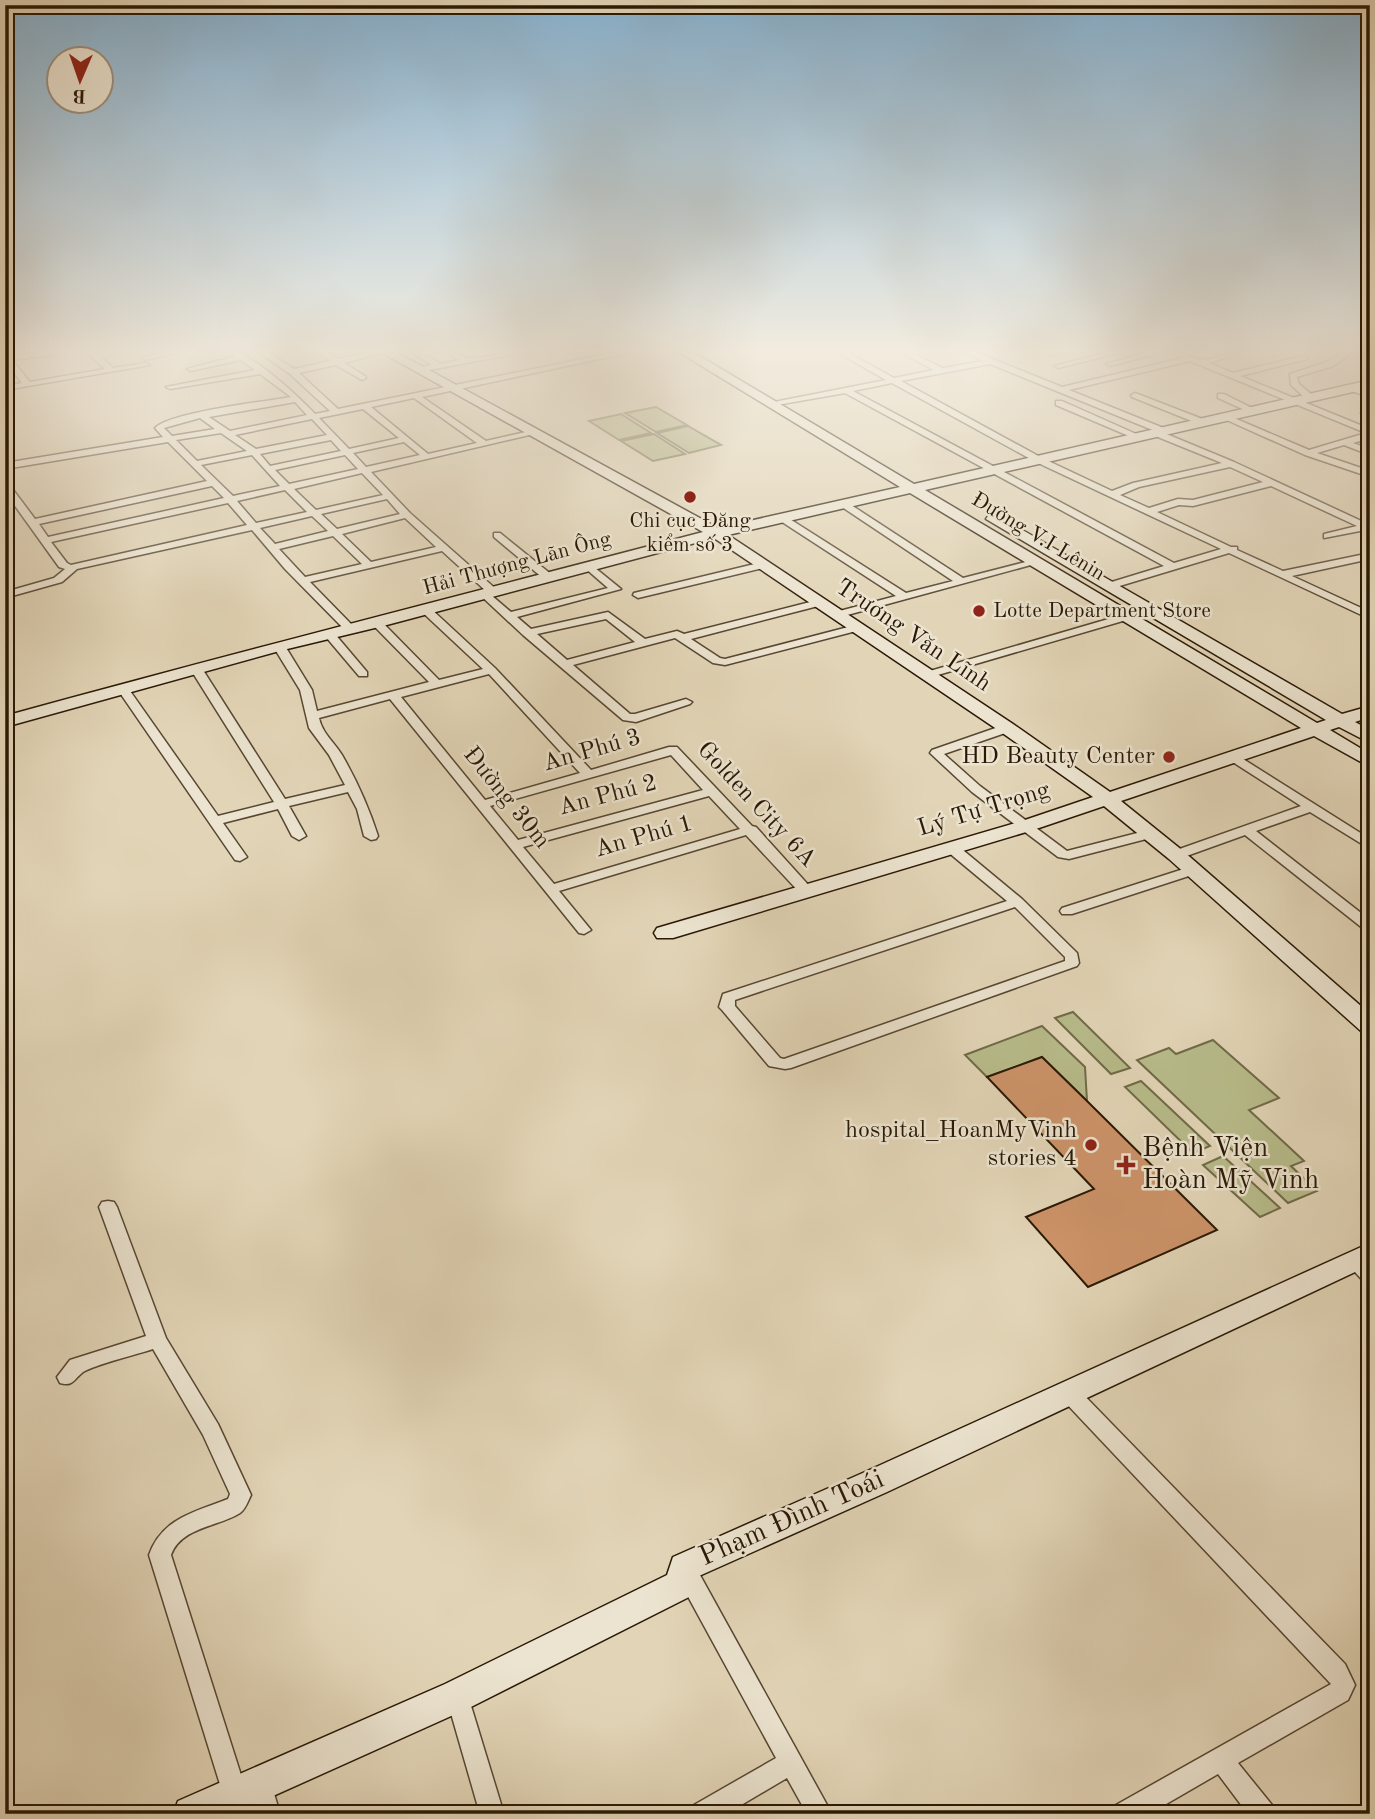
<svg xmlns="http://www.w3.org/2000/svg" width="1375" height="1819" viewBox="0 0 1375 1819" font-family="'Old Standard TT',serif">
  <style>
    .green { fill: #b8bc8b; stroke: #706a48; stroke-width: 2 }
    .building { fill: #cd9369; stroke: #291805; stroke-width: 2 }
    .lines { fill: none; stroke-linecap: round; stroke-linejoin: round }
    .street-casing { stroke: #574732; stroke-width: 3 }
    .secondary-casing { stroke: #291805; stroke-width: 3 }
    .street { fill: #ece4d0; fill-rule: evenodd }
    .secondary { fill: #ece4d0; fill-rule: evenodd }
    .poi-dot { fill: #8f2418; stroke: #ece4d0; stroke-width: 2.5 }
    .labels { text-anchor: middle; dominant-baseline: central; stroke-width: 5; stroke-linejoin: round; paint-order: stroke }
    .far-poi-label { font-size: 21px; fill: #291805; stroke: #ece4d0 }
    .far-street-label { font-size: 21px; fill: #291805; stroke: #ece4d0 }
    .street-label { font-size: 24px; fill: #291805; stroke: #ece4d0 }
    .poi-label { font-size: 24px; fill: #291805; stroke: #ece4d0; text-anchor: end }
    .near-poi-label { font-size: 28px; fill: #291805; stroke: #ece4d0; text-anchor: start }
    .near-street-label { font-size: 28px; fill: #291805; stroke: #ece4d0 }
  </style>
  <rect width="100%" height="100%" fill="#e2d5b7"/>
  <filter id="stains"><feTurbulence type="fractalNoise" baseFrequency=".00286" numOctaves="4"/><feColorMatrix values="0 0 0 0 .2 0 0 0 0 .09 0 0 0 0 .02 0 0 0 .5 -.17"/></filter>
  <radialGradient id="worn" r=".72"><stop offset=".6" stop-color="#630" stop-opacity="0"/><stop offset="1" stop-color="#630" stop-opacity=".3"/></radialGradient>
  <path class="green" d="M 656,407 L 687,425 L 656,432 L 625,413 Z
    M 621,414 L 651,433 L 619,440 L 589,421 Z
    M 688,426 L 721,445 L 689,453 L 657,433 Z
    M 654,434 L 685,454 L 653,461 L 621,441 Z
    M 1073,1012 L 1130,1068 L 1111,1074 L 1055,1018 Z
    M 1042,1026 L 1085,1067 L 1087,1101 L 1042,1057 L 987,1077 L 965,1055 Z
    M 1213,1040 L 1279,1098 L 1249,1110 L 1304,1161 L 1291,1166 L 1317,1191 L 1288,1203 L 1137,1060 L 1169,1048 L 1176,1054 Z
    M 1141,1081 L 1210,1146 L 1193,1153 L 1125,1087 Z
    M 1223,1156 L 1280,1208 L 1260,1217 L 1203,1165 Z"/>
  <path class="building" d="M 1042,1057 L 1087,1101 L 1217,1230 L 1088,1287 L 1026,1217 L 1094,1189 L 987,1077 Z"/>
  <g class="lines">
    <defs>
      <path id="street" d="M 52,351 L 80,351 L 12,360 L 30,382 L 105,369 L 85,351 L 94,351 L 113,368 L 146,363 L 150,365 L 5,390 L 5,386 L 22,383 L 5,361 L 5,356 Z
        M 168,351 L 184,351 L 145,360 L 141,358 Z
        M 230,351 C 250,351 299,397 315,414 L 330,411 L 290,374 L 257,351 L 266,351 L 294,369 L 330,361 L 316,351 L 325,351 L 338,359 L 375,351 L 389,351 L 344,363 L 365,376 L 366,378 L 362,380 L 336,365 L 299,373 L 338,409 L 621,351 L 637,351 L 422,397 L 486,441 L 534,430 L 538,433 L 371,472 L 410,513 L 497,590 L 497,594 L 491,595 L 511,612 L 608,588 L 585,568 L 584,566 L 589,563 L 621,589 L 517,617 L 531,629 L 608,612 L 645,639 L 677,631 L 684,634 L 818,600 L 823,603 L 822,605 L 691,639 L 720,658 L 725,659 L 856,625 L 861,628 L 860,630 L 725,665 L 713,663 L 675,638 L 573,665 L 630,714 L 635,714 L 686,699 L 692,702 L 690,704 L 636,722 L 623,720 L 523,635 L 480,595 L 487,592 L 442,551 L 310,582 L 354,627 L 354,631 L 346,631 L 285,569 L 252,530 L 77,569 L 62,582 L 5,598 L 5,592 L 54,578 L 65,569 L 59,567 L 5,492 L 5,482 L 8,483 L 35,519 L 207,481 L 168,442 L 5,469 L 5,463 L 163,437 L 155,428 C 171,412 263,402 291,397 L 260,374 L 170,389 L 166,387 L 255,370 L 241,360 L 191,371 L 187,369 L 236,356 ZM 414,398 L 477,443 L 428,454 L 371,407 ZM 295,402 L 307,415 L 230,431 L 209,417 ZM 363,409 L 399,438 L 349,449 L 319,418 ZM 200,418 L 215,429 L 172,436 L 164,428 ZM 312,419 L 327,435 L 256,449 L 235,435 ZM 221,433 L 247,451 L 197,461 L 176,440 ZM 331,440 L 341,451 L 270,466 L 260,454 ZM 404,442 L 420,455 L 366,467 L 353,453 ZM 252,455 L 280,486 L 233,496 L 201,465 ZM 345,455 L 358,469 L 289,484 L 275,470 ZM 362,473 L 383,495 L 316,510 L 294,489 ZM 212,486 L 224,498 L 48,537 L 39,524 ZM 285,490 L 307,512 L 256,523 L 237,501 ZM 387,499 L 400,514 L 337,529 L 321,514 ZM 228,503 L 247,525 L 71,565 L 67,563 L 51,542 ZM 312,516 L 328,531 L 275,544 L 260,528 ZM 405,518 L 436,547 L 371,562 L 342,534 ZM 333,536 L 362,564 L 305,577 L 279,549 ZM 606,619 L 635,642 L 567,660 L 537,634 Z
        M 409,351 L 419,351 L 441,364 L 459,360 L 443,351 C 454,351 461,358 471,358 C 490,358 509,351 529,351 L 419,372 L 416,372 L 416,368 L 432,365 Z
        M 835,351 L 845,351 L 894,378 L 934,370 L 898,351 L 908,351 L 943,368 L 983,361 L 962,351 L 973,351 L 1062,387 L 1183,358 L 1169,351 C 1182,351 1193,360 1203,360 C 1216,360 1229,351 1244,351 L 1209,363 L 1233,373 L 1307,355 L 1307,359 L 1240,376 L 1370,429 L 1370,438 L 1353,443 L 1370,449 L 1370,455 L 1344,445 L 1317,453 L 1370,471 L 1370,477 L 1305,455 L 1220,417 L 1227,415 L 1309,450 L 1366,433 L 1190,361 L 1069,390 L 1166,429 L 1167,431 L 1164,433 L 1234,462 L 1370,525 L 1370,532 L 1365,530 L 1324,538 L 1324,534 L 1357,526 L 1271,486 L 1193,506 L 1179,505 L 1157,512 L 1231,547 L 1237,547 L 1237,550 L 1283,571 L 1370,553 L 1370,559 L 1292,576 L 1370,612 L 1370,619 L 1229,553 L 1113,588 L 1105,588 L 1105,584 L 1164,566 L 845,393 L 771,406 L 771,402 L 774,402 L 886,380 ZM 990,364 L 1155,431 L 1152,433 L 1153,435 L 1222,463 L 1133,483 L 1112,491 L 1042,458 L 901,381 ZM 892,383 L 1036,462 L 1221,549 L 1174,563 L 853,391 ZM 1230,467 L 1263,482 L 1193,500 L 1178,499 L 1149,508 L 1120,495 L 1139,487 Z
        M 1042,351 L 1074,351 L 1056,355 Z
        M 1113,351 L 1127,351 L 1058,368 L 1054,366 Z
        M 1153,351 L 1167,351 L 1110,366 L 1106,364 Z
        M 1277,351 L 1288,351 L 1273,356 L 1273,352 Z
        M 1345,351 L 1354,351 L 1333,366 L 1297,377 L 1299,384 L 1311,394 L 1311,398 L 1305,398 L 1291,385 L 1290,374 L 1327,362 Z
        M 1355,351 L 1370,352 L 1370,356 L 1356,353 Z
        M 1348,386 L 1370,392 L 1370,397 L 1348,390 Z
        M 1135,393 L 1205,420 L 1206,422 L 1199,424 L 1132,397 L 1131,395 Z
        M 1218,394 L 1224,394 L 1256,410 L 1249,412 L 1218,398 Z
        M 1056,401 L 1062,401 L 1143,437 L 1136,439 L 1056,405 Z
        M 1367,409 L 1370,409 L 1370,417 L 1361,413 Z
        M 842,503 L 848,503 L 963,578 L 1037,559 L 1042,562 L 840,617 L 832,617 L 832,613 L 896,596 L 779,520 L 779,516 L 785,516 L 906,593 L 953,581 L 842,507 Z
        M 494,533 L 500,533 L 552,575 L 552,579 L 544,579 L 494,537 Z
        M 763,562 L 767,563 L 767,567 L 638,598 L 633,595 L 634,593 Z
        M 425,606 L 429,607 L 495,668 L 591,770 L 669,747 L 677,747 L 752,826 L 756,827 L 812,889 L 814,892 L 812,895 L 802,895 L 746,835 L 559,891 L 591,930 L 584,934 L 579,933 L 390,699 L 319,718 C 322,733 334,742 342,755 C 357,781 369,808 378,836 L 376,839 L 371,840 L 364,836 L 357,809 L 348,792 L 289,806 L 306,836 L 299,840 L 292,836 L 278,809 L 223,823 L 247,857 L 240,861 L 235,860 L 118,690 L 124,687 L 128,688 L 218,816 L 274,802 L 191,670 L 197,667 L 203,670 L 285,799 L 345,785 L 329,755 L 309,728 L 300,690 L 273,646 L 279,643 L 285,646 L 312,690 L 317,711 L 429,682 L 373,625 L 373,621 L 381,621 L 439,680 L 483,669 L 421,611 L 421,607 ZM 489,674 L 580,773 L 485,800 L 401,697 ZM 671,755 L 703,790 L 518,840 L 490,806 ZM 709,796 L 740,829 L 554,884 L 523,847 Z
        M 1129,613 L 1134,616 L 1133,618 L 931,677 L 923,677 L 921,675 L 923,673 Z
        M 330,632 L 334,633 L 367,672 L 367,676 L 359,676 L 326,637 L 326,633 Z
        M 1007,724 L 1011,725 L 1013,728 L 1011,731 L 944,754 L 980,786 L 1067,851 L 1149,830 L 1154,831 L 1156,834 L 1154,837 L 1069,859 L 1058,857 L 972,792 L 930,753 L 932,750 Z
        M 1232,752 L 1370,839 L 1370,849 L 1310,812 L 1256,831 L 1370,920 L 1370,931 L 1365,930 L 1245,835 L 1181,858 L 1171,858 L 1169,855 L 1171,852 L 1301,806 L 1228,759 L 1226,756 L 1228,753 Z
        M 953,845 L 958,846 L 1022,899 L 1077,953 L 1079,963 L 1077,966 L 791,1068 L 785,1069 L 769,1066 L 722,1010 L 719,1007 L 723,994 L 1007,901 L 948,852 L 946,849 ZM 1015,907 L 1065,957 L 1065,961 L 784,1059 L 780,1058 L 735,1006 L 735,1000 Z
        M 1193,866 L 1198,867 L 1200,870 L 1198,873 L 1072,914 L 1062,914 L 1060,911 L 1062,908 Z
        M 108,1201 L 114,1202 L 117,1207 L 166,1338 L 218,1424 L 251,1495 C 248,1501 245,1510 240,1513 C 218,1527 181,1527 171,1555 L 247,1794 L 243,1802 L 235,1806 L 227,1802 L 223,1794 L 149,1555 C 162,1518 195,1512 228,1499 L 230,1494 L 203,1435 L 153,1349 C 138,1354 94,1365 83,1372 C 74,1379 73,1387 60,1383 L 57,1377 L 70,1360 L 146,1336 L 99,1207 L 102,1202 Z
        M 1355,1255 L 1361,1257 L 1370,1265 L 1370,1284 L 1364,1282 L 1346,1262 L 1349,1257 Z
        M 1069,1385 L 1076,1387 L 1345,1664 L 1355,1685 L 1348,1700 L 1238,1763 L 1272,1805 L 1275,1814 L 1248,1814 L 1218,1774 L 1149,1814 L 1113,1814 L 1116,1805 L 1331,1684 L 1062,1399 L 1059,1393 L 1062,1387 Z
        M 687,1563 L 695,1566 L 832,1814 L 807,1814 L 787,1778 L 726,1814 L 691,1814 L 694,1805 L 776,1758 L 679,1580 L 676,1573 L 679,1566 Z
        M 457,1685 L 465,1688 L 468,1696 L 504,1814 L 480,1814 L 446,1696 L 449,1688 Z
        M 261,1772 L 269,1776 L 280,1814 L 256,1814 L 249,1784 L 253,1776 Z"/>
      <path id="secondary" d="M 379,351 L 394,351 L 718,528 L 900,487 L 677,351 L 691,351 L 914,484 L 1370,380 L 1370,388 L 925,490 L 1317,723 L 1326,720 L 986,519 L 988,516 L 998,516 L 1342,714 L 1370,706 L 1370,717 L 1355,722 L 1370,730 L 1370,743 L 1339,727 L 1330,730 L 1370,754 L 1370,767 L 1314,736 L 1121,801 L 1183,851 L 1370,1014 L 1370,1035 L 1362,1032 L 1169,859 L 1104,806 L 1033,830 L 673,938 L 657,938 L 654,933 L 657,928 L 1019,822 L 1093,797 L 1001,732 L 714,538 L 383,626 L 283,650 L 5,727 L 5,716 C 237,652 470,593 703,532 ZM 910,493 L 1301,728 L 1110,792 L 1013,724 L 728,535 Z
        M 1370,1243 L 1370,1265 L 887,1492 L 699,1576 L 693,1595 L 469,1708 L 233,1814 L 173,1814 L 178,1801 L 445,1684 L 667,1575 L 673,1557 L 865,1472 Z"/>
    </defs>
    <use href="#street" class="street-casing"/>
    <use href="#secondary" class="secondary-casing"/>
    <use href="#street" class="street"/>
    <use href="#secondary" class="secondary"/>
  </g>
  <linearGradient id="sky" x2="0" y2="1"><stop stop-color="#88b5d5"/><stop offset="0.58" stop-color="#f2ecdf"/><stop offset="1" stop-color="#f2ecdf" stop-opacity="0"/></linearGradient>
  <rect width="1375" height="606" fill="url(#sky)"/>
  <g class="poi-dot">
    <circle cx="690" cy="497" r="7"/>
    <circle cx="979" cy="611" r="7"/>
    <circle cx="1169" cy="757" r="7"/>
    <circle cx="1091" cy="1145" r="7"/>
    <path d="M1122.5 1154.5h7v7h7v7h-7v7h-7v-7h-7v-7h7z"/>
  </g>
  <g class="labels">
    <g class="far-poi-label">
      <text x="690" y="521">Chi cục Đăng<tspan x="690" dy="24">kiểm số 3</tspan></text>
      <text x="993" y="611" text-anchor="start">Lotte Department Store</text>
    </g>
    <g class="far-street-label">
      <text transform="translate(1038 537) rotate(31)">Đường V.I Lênin</text>
      <text transform="translate(517 564) rotate(-15)">Hải Thượng Lãn Ông</text>
    </g>
    <g class="street-label">
      <text transform="translate(913 636) rotate(34)">Trương Văn Lĩnh</text>
      <text transform="translate(592 751) rotate(-16)">An Phú 3</text>
      <text transform="translate(608 796) rotate(-15)">An Phú 2</text>
      <text transform="translate(506 798) rotate(51)">Đường 30m</text>
      <text transform="translate(756 805) rotate(47)">Golden City 6A</text>
      <text transform="translate(984 810) rotate(-17)">Lý Tự Trọng</text>
      <text transform="translate(644 837) rotate(-16)">An Phú 1</text>
    </g>
    <g class="poi-label">
      <text x="1155" y="757">HD Beauty Center</text>
      <text x="1077" y="1131">hospital_HoanMyVinh<tspan x="1077" dy="28">stories 4</tspan></text>
    </g>
    <g class="near-poi-label">
      <text x="1142" y="1149">Bệnh Viện<tspan x="1142" dy="32">Hoàn Mỹ Vinh</tspan></text>
    </g>
    <g class="near-street-label">
      <text transform="translate(792 1519) rotate(-24)">Phạm Đình Toái</text>
    </g>
  </g>
  <rect width="1375" height="1819" fill="none" stroke="#e2d5b7" stroke-width="28"/>
  <rect x="7" y="7" width="1361" height="1805" fill="none" stroke="#291805" stroke-width="3.5"/>
  <rect x="14" y="14" width="1347" height="1791" fill="none" stroke="#291805" stroke-width="2"/>
  <g transform="translate(80 80) rotate(182)"><circle r="33" fill="#ece4d0" stroke="#9e927f" stroke-width="2"/>
  <path d="M0-5L12 26L0 18L-12 26Z" fill="#8f2418"/>
  <text y="-10" font-size="19" font-weight="bold" text-anchor="middle" fill="#291805">B</text>
  </g>
  <rect width="100%" height="100%" filter="url(#stains)"/>
  <rect width="100%" height="100%" fill="url(#worn)"/>
</svg>
